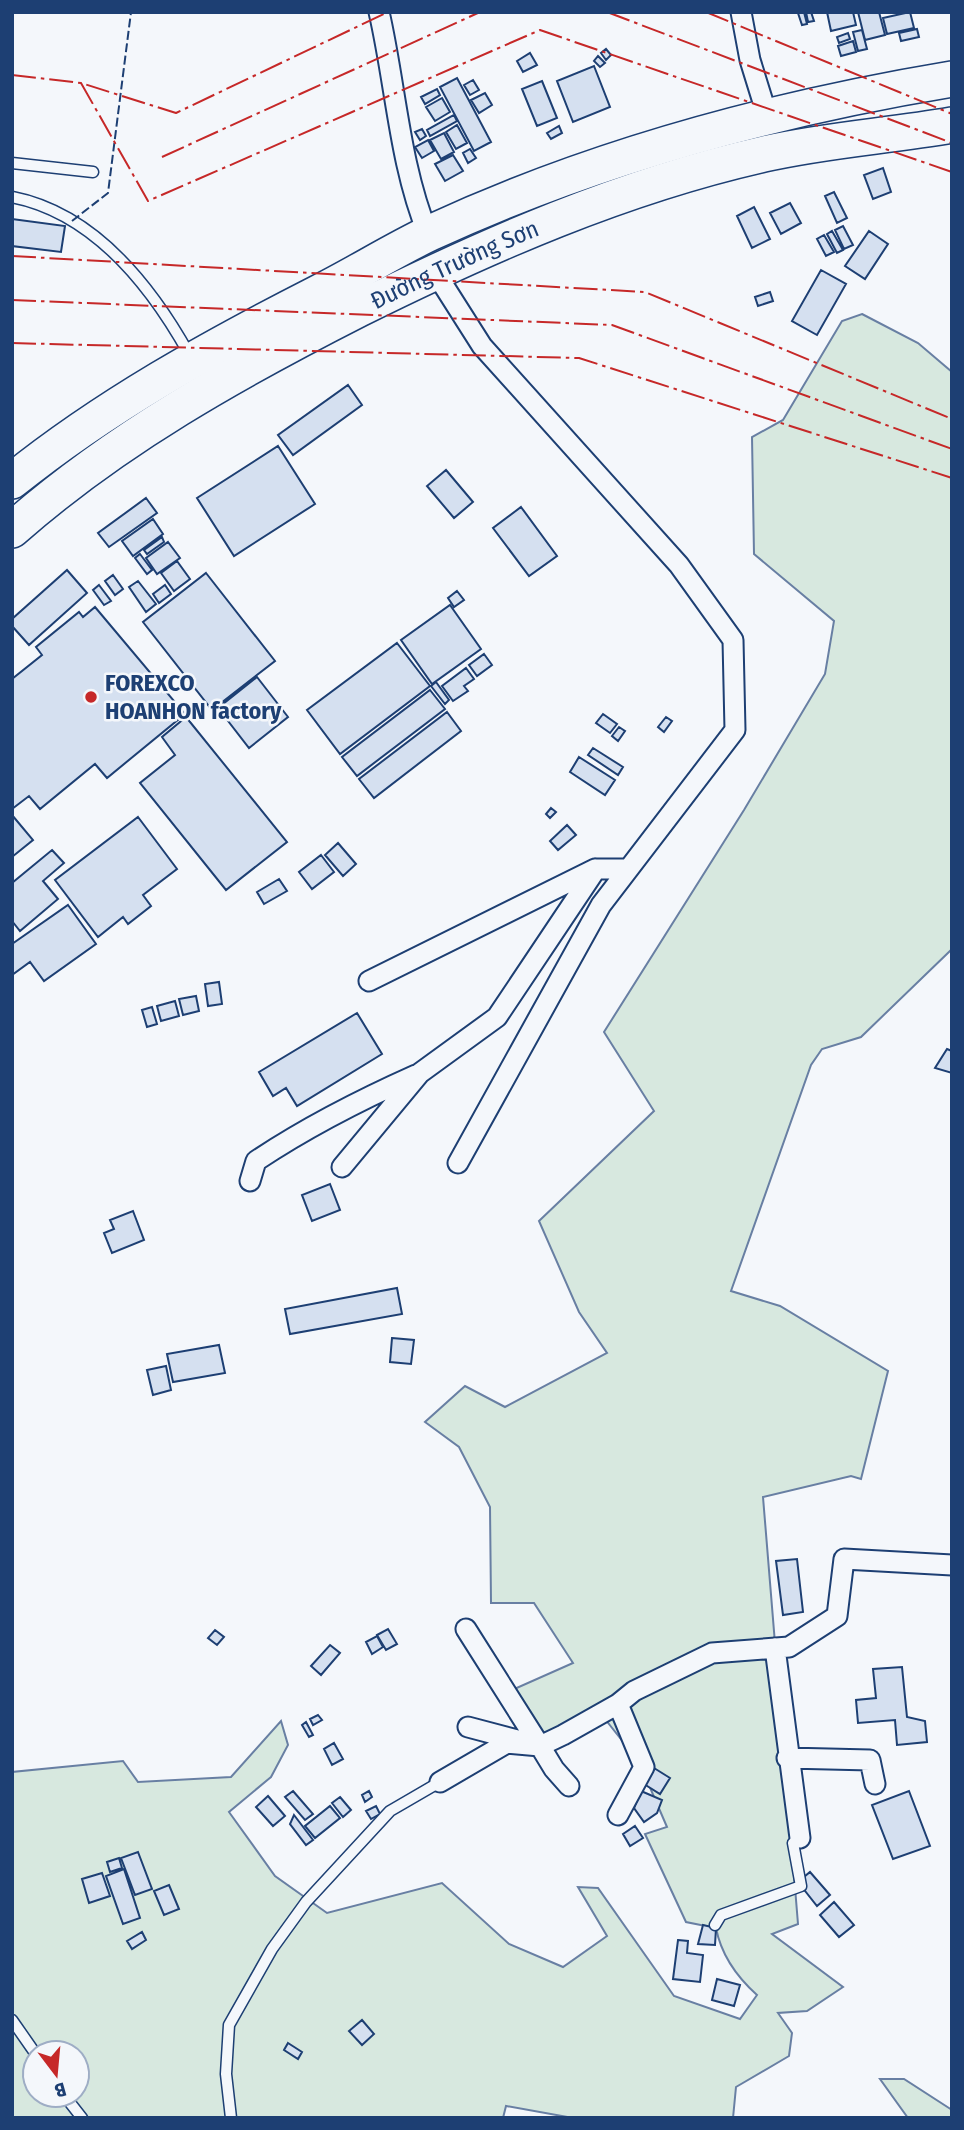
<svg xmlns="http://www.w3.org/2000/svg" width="964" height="2130" viewBox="0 0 964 2130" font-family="'Fira Sans Condensed',sans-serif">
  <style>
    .green { fill: #d7e8df; stroke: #687fa3; stroke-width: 2; fill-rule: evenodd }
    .building { fill: #d5e0f0; stroke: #1d3f73; stroke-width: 2 }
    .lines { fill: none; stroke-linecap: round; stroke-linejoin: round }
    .lane-casing { stroke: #1d3f73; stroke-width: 13 }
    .street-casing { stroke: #1d3f73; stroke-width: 23 }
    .highway-casing { stroke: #1d3f73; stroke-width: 38 }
    .lane { stroke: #f4f7fb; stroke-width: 10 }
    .street { stroke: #f4f7fb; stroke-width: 19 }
    .highway { stroke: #f4f7fb; stroke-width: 35 }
    .fence { stroke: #1d3f73; stroke-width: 2; stroke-dasharray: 9 3.5; stroke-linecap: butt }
    .power { stroke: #c62828; stroke-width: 2; stroke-dasharray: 24 5 3.5 5; stroke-linecap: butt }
    .poi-dot { fill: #c62828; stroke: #f4f7fb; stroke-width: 2.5 }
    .labels { text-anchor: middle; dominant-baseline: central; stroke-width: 5; stroke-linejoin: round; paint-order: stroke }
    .street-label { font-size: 24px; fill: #1d3f73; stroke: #f4f7fb }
    .poi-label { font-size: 24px; font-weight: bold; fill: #1d3f73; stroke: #f4f7fb; text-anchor: start }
  </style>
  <rect width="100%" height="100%" fill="#f4f7fb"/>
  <path class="green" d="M 862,314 L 918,343 L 952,372 L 952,949 L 861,1037 L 822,1049 L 811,1065 L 731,1291 L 780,1306 L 888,1371 L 861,1479 L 851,1476 L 763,1497 L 798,1924 L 772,1934 L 843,1987 L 807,2011 L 778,2013 L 792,2033 L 789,2056 L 736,2087 L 733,2118 L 573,2118 L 506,2106 L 503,2118 L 12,2118 L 12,1772 L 123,1761 L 138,1782 L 231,1777 L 281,1721 L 288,1745 L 271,1777 L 229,1812 L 275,1876 L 327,1913 L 442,1883 L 509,1944 L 563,1967 L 607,1936 L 578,1887 L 598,1888 L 674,1996 L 740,2019 L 757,1995 C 737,1977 721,1954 716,1928 L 686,1922 L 645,1834 L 667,1827 L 639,1762 L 601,1714 L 539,1745 L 512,1690 L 573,1663 L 534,1603 L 491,1603 L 490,1507 L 459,1447 L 425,1422 L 465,1386 L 505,1407 L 607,1353 L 579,1312 L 539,1221 L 654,1111 L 604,1032 L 744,810 L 825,674 L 834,621 L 754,554 L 752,437 L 783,420 L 842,321 ZM 35,2053 L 77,2053 L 77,2095 L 35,2095 Z
    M 880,2079 L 904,2079 L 952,2110 L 952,2118 L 908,2118 Z"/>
  <path class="building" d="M 804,12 L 807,24 L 802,25 L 798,13 Z
    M 806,12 L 811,12 L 814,21 L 808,22 Z
    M 827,12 L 853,12 L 856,25 L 831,31 Z
    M 858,12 L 879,12 L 885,35 L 865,40 Z
    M 910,12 L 914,28 L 887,34 L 883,18 Z
    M 917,29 L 919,37 L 901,41 L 899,33 Z
    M 862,30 L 867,49 L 858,51 L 853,32 Z
    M 848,33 L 850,39 L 839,43 L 837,37 Z
    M 853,41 L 856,52 L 841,56 L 838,46 Z
    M 606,49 L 611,55 L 606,60 L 601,53 Z
    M 530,53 L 537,65 L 523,72 L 517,61 Z
    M 598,56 L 605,63 L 600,67 L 594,61 Z
    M 594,66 L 610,107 L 573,122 L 557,81 Z
    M 457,78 L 491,142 L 474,151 L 440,87 Z
    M 473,80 L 479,90 L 470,95 L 464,85 Z
    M 542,81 L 557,118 L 537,126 L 522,89 Z
    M 437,89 L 440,95 L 425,104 L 421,97 Z
    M 485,93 L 492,105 L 479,113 L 471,100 Z
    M 442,98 L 450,112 L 435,121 L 426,107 Z
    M 454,115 L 457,121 L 430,136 L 427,130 Z
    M 457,125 L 467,143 L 456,149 L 446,132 Z
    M 559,126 L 562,133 L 551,139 L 547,133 Z
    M 422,129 L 426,136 L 420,140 L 415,132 Z
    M 444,133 L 454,152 L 441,159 L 430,140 Z
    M 428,140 L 434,151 L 422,158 L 415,147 Z
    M 470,149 L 476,158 L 468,163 L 463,153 Z
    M 453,155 L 463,171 L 445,181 L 435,164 Z
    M 883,168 L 891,192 L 873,199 L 864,175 Z
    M 834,192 L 847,218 L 837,223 L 825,196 Z
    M 790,203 L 801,223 L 781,234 L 770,213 Z
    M 754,207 L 770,239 L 752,248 L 737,216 Z
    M 12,219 L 65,226 L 61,252 L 12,246 Z
    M 843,226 L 853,245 L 844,249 L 835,230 Z
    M 832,231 L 843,250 L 837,253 L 827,234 Z
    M 869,231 L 888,244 L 865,279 L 845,266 Z
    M 824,235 L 834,252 L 826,256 L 817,239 Z
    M 821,270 L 846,284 L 817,335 L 792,321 Z
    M 770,292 L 773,301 L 758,306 L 755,297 Z
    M 348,385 L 362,405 L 293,455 L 278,435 Z
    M 278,446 L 315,504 L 234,556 L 197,498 Z
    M 446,470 L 473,502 L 454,518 L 427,486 Z
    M 146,498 L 157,513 L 109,547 L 98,533 Z
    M 521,507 L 557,556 L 529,576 L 493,528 Z
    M 153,519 L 163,534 L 133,556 L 122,541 Z
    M 162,537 L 164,542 L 147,554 L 144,550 Z
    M 168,542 L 180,558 L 157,574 L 146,558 Z
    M 140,554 L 152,570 L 147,574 L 135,558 Z
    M 177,561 L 190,579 L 174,591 L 161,573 Z
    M 67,570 L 87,593 L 29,645 L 12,626 L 12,619 Z
    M 206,573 L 275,661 L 212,710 L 143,622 Z
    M 113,575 L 123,589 L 115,595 L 105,581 Z
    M 138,581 L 156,604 L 146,612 L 129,587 Z
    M 99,585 L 111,601 L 104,605 L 93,590 Z
    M 165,585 L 171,594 L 159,603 L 153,594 Z
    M 457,591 L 464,600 L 454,607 L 448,598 Z
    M 450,605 L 481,649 L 432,684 L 401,640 Z
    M 95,607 L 185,714 L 107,778 L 95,764 L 40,809 L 29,796 L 12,809 L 12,679 L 42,655 L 36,647 L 79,612 L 83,617 Z
    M 397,643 L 430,686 L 340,754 L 307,710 Z
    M 484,654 L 492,665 L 477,676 L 469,665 Z
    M 466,668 L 474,679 L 464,686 L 468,691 L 453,701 L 442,686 Z
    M 257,677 L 288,717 L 249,748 L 218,708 Z
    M 436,682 L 449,700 L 445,704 L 431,686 Z
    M 430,690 L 445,709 L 357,776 L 342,757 Z
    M 447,712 L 461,731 L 374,798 L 359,779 Z
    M 603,714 L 617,724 L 610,733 L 596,723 Z
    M 186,717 L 287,842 L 226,890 L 140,783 L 175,755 L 162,737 Z
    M 666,717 L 672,721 L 664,732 L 658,727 Z
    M 619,727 L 625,731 L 618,741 L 612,736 Z
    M 593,748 L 623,767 L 618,775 L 588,755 Z
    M 579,757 L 615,780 L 605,795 L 570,772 Z
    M 551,808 L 556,812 L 550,818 L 546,814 Z
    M 12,815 L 33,840 L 12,857 Z
    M 138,817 L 177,869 L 143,895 L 151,906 L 128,924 L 123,917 L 98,937 L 55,880 Z
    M 567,825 L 576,835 L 558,850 L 550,841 Z
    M 338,843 L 356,864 L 343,876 L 325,855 Z
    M 52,850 L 64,863 L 43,881 L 58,899 L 20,931 L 12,921 L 12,883 Z
    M 321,855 L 334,872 L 312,889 L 299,872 Z
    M 279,879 L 287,891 L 264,904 L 257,892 Z
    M 68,905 L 96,944 L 44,981 L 30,962 L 12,975 L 12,944 Z
    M 219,982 L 222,1004 L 208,1006 L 205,984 Z
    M 196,996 L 199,1011 L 183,1015 L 179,999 Z
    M 175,1001 L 179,1016 L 161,1021 L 157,1006 Z
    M 152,1007 L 157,1024 L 147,1027 L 142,1010 Z
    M 357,1013 L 382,1054 L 297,1106 L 286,1088 L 273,1096 L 259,1072 Z
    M 947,1049 L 952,1051 L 952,1073 L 935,1068 Z
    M 330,1184 L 340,1210 L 312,1221 L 302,1195 Z
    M 133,1211 L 144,1240 L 112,1253 L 104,1233 L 114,1229 L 110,1220 Z
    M 397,1288 L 402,1314 L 290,1334 L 285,1309 Z
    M 392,1338 L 414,1340 L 411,1364 L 390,1362 Z
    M 219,1345 L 225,1373 L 173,1382 L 167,1354 Z
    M 166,1366 L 171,1390 L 153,1395 L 147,1370 Z
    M 797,1559 L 803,1612 L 783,1615 L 776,1561 Z
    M 388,1629 L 397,1644 L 386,1650 L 377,1635 Z
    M 215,1630 L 224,1637 L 217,1645 L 208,1638 Z
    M 377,1636 L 383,1647 L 372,1654 L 366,1642 Z
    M 330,1645 L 340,1653 L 321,1675 L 311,1666 Z
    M 902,1667 L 907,1717 L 925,1721 L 927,1742 L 897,1745 L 895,1720 L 858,1723 L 856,1700 L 876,1698 L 873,1669 Z
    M 318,1715 L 322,1720 L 313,1725 L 310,1719 Z
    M 306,1722 L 313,1735 L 309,1737 L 302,1725 Z
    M 334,1743 L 343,1759 L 332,1765 L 324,1749 Z
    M 654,1768 L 670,1778 L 660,1794 L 644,1784 Z
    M 293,1791 L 313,1814 L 305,1820 L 285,1797 Z
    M 369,1791 L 372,1797 L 365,1802 L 362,1795 Z
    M 641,1791 L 662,1800 L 657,1813 L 644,1822 L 634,1808 Z
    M 909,1791 L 930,1846 L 893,1859 L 872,1805 Z
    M 268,1796 L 285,1816 L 273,1826 L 256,1807 Z
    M 340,1797 L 351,1810 L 343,1817 L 332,1803 Z
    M 330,1806 L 340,1818 L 315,1838 L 305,1826 Z
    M 376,1806 L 380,1814 L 371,1819 L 366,1811 Z
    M 294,1815 L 313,1840 L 306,1845 L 290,1824 Z
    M 635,1826 L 643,1838 L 630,1846 L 623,1834 Z
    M 138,1852 L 152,1889 L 135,1895 L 121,1858 Z
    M 119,1858 L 122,1868 L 110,1872 L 107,1862 Z
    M 124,1869 L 140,1918 L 123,1924 L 106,1876 Z
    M 810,1872 L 830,1895 L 817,1906 L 798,1882 Z
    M 102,1873 L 110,1896 L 89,1903 L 82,1879 Z
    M 169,1885 L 179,1909 L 164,1915 L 154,1891 Z
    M 834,1902 L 854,1925 L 839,1937 L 820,1915 Z
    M 703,1925 L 716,1928 L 715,1945 L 698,1944 Z
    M 142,1932 L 146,1940 L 132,1949 L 127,1941 Z
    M 678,1940 L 688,1941 L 687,1953 L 703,1955 L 700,1982 L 673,1979 Z
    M 717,1979 L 740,1985 L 734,2006 L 712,2000 Z
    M 362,2020 L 374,2034 L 362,2045 L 349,2031 Z
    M 288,2043 L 302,2052 L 298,2059 L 284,2050 Z"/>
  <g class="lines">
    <defs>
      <path id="lane" d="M 12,163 L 93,172
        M 12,197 C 94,213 151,286 189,354
        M 715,1925 L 721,1915 L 801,1886 L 793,1843 L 800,1838
        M 12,2020 L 35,2053
        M 64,2095 L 82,2118
        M 231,2118 L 226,2074 L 229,2025 L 272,1949 L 306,1902 L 390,1811 L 440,1782"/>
      <path id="street" d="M 379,12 C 396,86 399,163 428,234
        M 741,12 L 750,60 L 767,115
        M 435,272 L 482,346 L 679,565 L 733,640 L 735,730 L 601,905 L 458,1163
        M 369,981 L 595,869
        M 342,1167 L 420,1073 L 497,1017 L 596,869 L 628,869
        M 250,1181 L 256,1161 C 307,1127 360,1100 416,1075
        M 466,1629 L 540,1746 L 468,1727
        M 775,1648 L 800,1838
        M 618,1704 L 644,1767 L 618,1815
        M 540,1746 L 554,1769 L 569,1786
        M 787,1758 L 870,1760 L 875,1784
        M 440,1782 L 507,1743 L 540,1746 L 563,1735 L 618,1704 L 634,1691 L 712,1653 L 789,1647 L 837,1616 L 844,1559 L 952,1565"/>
      <g id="highway">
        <path d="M 12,481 C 105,406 212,347 318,293 C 356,274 392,251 430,233 C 596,156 772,109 952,79"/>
        <path id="s1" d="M 12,530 C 115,439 237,371 359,309 C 488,245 622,186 764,154 C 825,140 889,136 952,125"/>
      </g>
    </defs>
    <use href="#lane" class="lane-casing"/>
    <use href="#street" class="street-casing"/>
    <use href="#highway" class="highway-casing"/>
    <use href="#lane" class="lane"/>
    <use href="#street" class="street"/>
    <use href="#highway" class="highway"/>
    <path class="fence" d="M 72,221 L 108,193 L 131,12"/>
    <path class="power" d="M 607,12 L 952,143
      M 706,12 L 952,114
      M 12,75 L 81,83 L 176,113 L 388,12
      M 81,83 L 148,201 L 540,30 L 952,172
      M 162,157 L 480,12
      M 12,256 L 645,292 L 952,419
      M 12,300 L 612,325 L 952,449
      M 12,343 L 579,358 L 952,478"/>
  </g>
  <circle class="poi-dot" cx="91" cy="697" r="7"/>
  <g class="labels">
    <g class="street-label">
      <text stroke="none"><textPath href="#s1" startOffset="518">Đường Trường Sơn</textPath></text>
    </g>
    <g class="poi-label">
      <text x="105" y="683">FOREXCO<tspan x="105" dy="28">HOANHON factory</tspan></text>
    </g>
  </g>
  <rect width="964" height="2130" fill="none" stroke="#1d3f73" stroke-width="28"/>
  <g transform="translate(56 2074) rotate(164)"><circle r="33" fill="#f4f7fb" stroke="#9eadc5" stroke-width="2"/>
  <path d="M0-5L12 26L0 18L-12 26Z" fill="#c62828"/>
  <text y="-10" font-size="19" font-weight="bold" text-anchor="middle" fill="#1d3f73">B</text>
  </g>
</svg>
